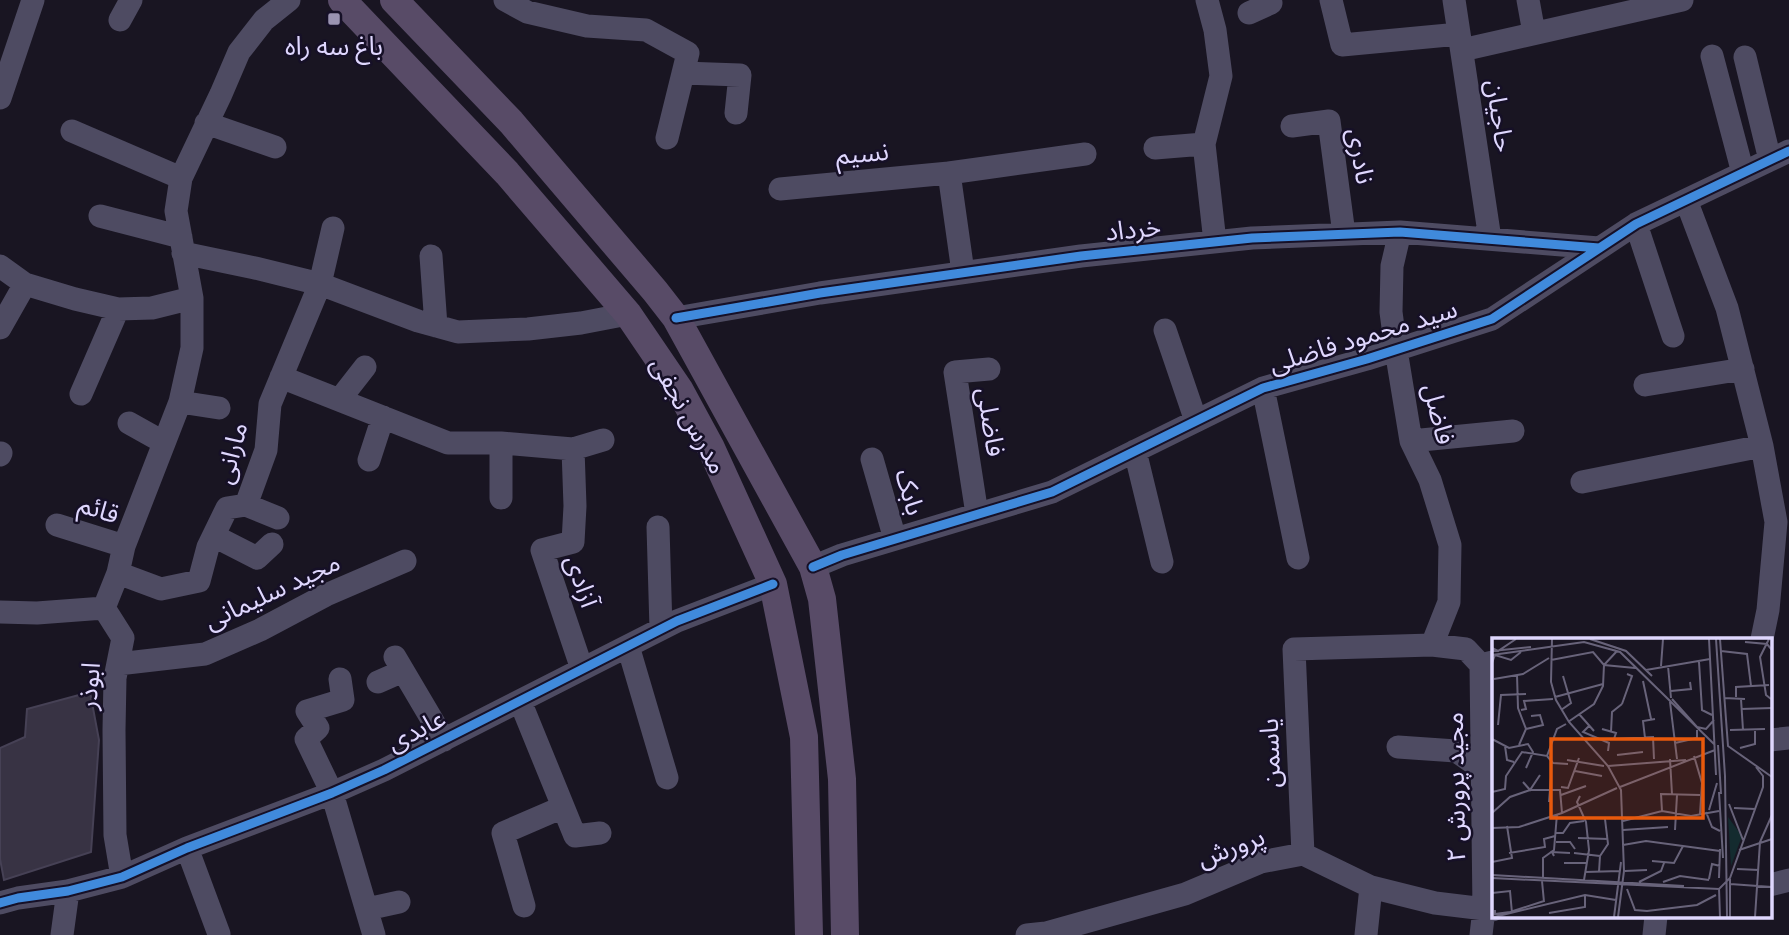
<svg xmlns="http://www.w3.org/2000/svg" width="1789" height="935" viewBox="0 0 1789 935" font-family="Cabin,'Noto Sans Arabic',sans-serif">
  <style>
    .building { fill: #383344; stroke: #464155; stroke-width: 2 }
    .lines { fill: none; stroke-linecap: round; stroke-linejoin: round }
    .minor { stroke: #4e4b62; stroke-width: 23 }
    .major { stroke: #584b67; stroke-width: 28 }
    .cycleway-casing { stroke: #161027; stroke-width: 13 }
    .cycleway { stroke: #408adc; stroke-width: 9 }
    .poi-dot { fill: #9a93b1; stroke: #161027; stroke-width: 2.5 }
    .labels { text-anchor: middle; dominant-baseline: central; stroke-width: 5; stroke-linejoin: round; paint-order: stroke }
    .poi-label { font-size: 26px; fill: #dfd7fe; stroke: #161027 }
    .street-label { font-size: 26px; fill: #dfd7fe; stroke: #161027 }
    .inset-road { fill: none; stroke: #68637a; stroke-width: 2 }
    .view { fill: #e8590c; fill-opacity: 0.15; stroke: #e8590c; stroke-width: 3.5 }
    .inset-edge { fill: none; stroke: #dfd7fe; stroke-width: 3.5 }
  </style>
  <rect width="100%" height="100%" fill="#191522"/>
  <path class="building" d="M 90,692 L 99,740 L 91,852 L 4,880 L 0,859 L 0,748 L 25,737 L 27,709 Z"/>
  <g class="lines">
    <path class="minor" d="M 505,0 L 527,12 L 587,26 L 646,30 L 688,53 L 667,138
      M 1207,0 L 1215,30 L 1221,76 L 1204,144 L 1215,242
      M 1331,0 L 1342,45 L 1459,34
      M 1454,0 L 1490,239
      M 1528,0 L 1534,33
      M 1249,13 L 1271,3 L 1270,0
      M 120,20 L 131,0
      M 1462,50 L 1682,0
      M 1712,56 L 1743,173
      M 1745,57 L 1770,160
      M 683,73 L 740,75 L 736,113
      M 0,98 L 33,0
      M 206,123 L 275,147
      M 1292,126 L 1329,121 L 1344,234
      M 72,131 L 181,178
      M 1155,148 L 1204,144
      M 949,173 L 963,272
      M 780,189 L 949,173 L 1085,154
      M 1686,200 L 1727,308 L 1762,446 L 1776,522 L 1768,610 L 1762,639
      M 100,216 L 181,237
      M 1636,224 L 1673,336
      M 1400,232 L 1392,266 L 1391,312 L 1396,350 L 1411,441 L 1430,480 L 1450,545 L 1449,602 L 1432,645
      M 183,253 L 255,268 L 320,284 L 418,321 L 458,332 L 528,329 L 581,323 L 628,314
      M 431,256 L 436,326
      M 0,266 L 25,284 L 75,299 L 118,309 L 152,308 L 192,298
      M 676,318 L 820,293 L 1081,256 L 1252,238 L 1400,232 L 1599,248
      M 0,328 L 25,284
      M 1165,330 L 1196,421
      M 281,377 L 448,443 L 501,443 L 573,449 L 603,440
      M 1645,385 L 1743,369
      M 1263,388 L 1298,558
      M 81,394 L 118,309
      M 340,399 L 365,367
      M 180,402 L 219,408
      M 129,423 L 163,442
      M 1411,441 L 1513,431
      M 501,443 L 501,498
      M 573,449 L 575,506 L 573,542 L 542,550 L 582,669
      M 1135,451 L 1162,562
      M 0,455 L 1,453
      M 872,459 L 895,539
      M 369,460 L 383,417
      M 1582,482 L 1762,446
      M 246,505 L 278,518
      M 977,514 L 955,372 L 989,369
      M 57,525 L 124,546
      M 658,527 L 661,629
      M 214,536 L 257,558 L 272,544
      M 813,567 L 842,555 L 1052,492 L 1263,388 L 1367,359 L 1492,319 L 1636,224 L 1789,151
      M 118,573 L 161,589 L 199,581 L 208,547 L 227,508 L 246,505 L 266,450 L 270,404 L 320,284 L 333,228
      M 104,608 L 118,573 L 124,546 L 180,402 L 192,348 L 192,298 L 176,211 L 181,178 L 221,94 L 239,52 L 264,20 L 289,0
      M 0,612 L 37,613 L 104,608 L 123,638 L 115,678 L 114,730 L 115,835 L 122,877
      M 628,646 L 667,778
      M 395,657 L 444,740
      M 118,664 L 205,654 L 260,630 L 326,595 L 405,561
      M 1481,665 L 1484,909 L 1481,935
      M 340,679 L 343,700 L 307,711 L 318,728 L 306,739 L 332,793 L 374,935
      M 378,682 L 403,671
      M 520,701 L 575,836 L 600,833
      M 1770,740 L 1789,738
      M 1398,747 L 1456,751 L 1482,769 L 1493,769
      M 187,848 L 219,934
      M 1303,854 L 1294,649 L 1432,645 L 1466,649 L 1481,665 L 1493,662
      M 1770,885 L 1789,880
      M 0,903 L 18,898 L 68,891 L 122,877 L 187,848 L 332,793 L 384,770 L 677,621 L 773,584
      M 524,906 L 503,833 L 563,807
      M 367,909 L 399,902
      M 62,935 L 68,891
      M 1027,935 L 1046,933 L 1185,894 L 1261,862 L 1303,854 L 1371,887 L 1435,903 L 1493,910
      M 1366,935 L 1371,887
      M 1654,935 L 1656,916"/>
    <path class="major" d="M 342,0 L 507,173 L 628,314 L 679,389 L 711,448 L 773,584 L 804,737 L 809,935
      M 394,0 L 511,122 L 655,291 L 676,318 L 813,567 L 822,599 L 842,779 L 845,935"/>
    <defs>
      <path id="cycleway" d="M 676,318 L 820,293 L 1081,256 L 1252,238 L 1400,232 L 1599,248
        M 813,567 L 842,555 L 1052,492 L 1263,388 L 1367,359 L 1492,319 L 1636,224 L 1789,151
        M 0,903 L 18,898 L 68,891 L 122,877 L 187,848 L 332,793 L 384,770 L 677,621 L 773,584"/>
    </defs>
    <use href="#cycleway" class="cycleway-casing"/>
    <use href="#cycleway" class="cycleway"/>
  </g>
  <rect class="poi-dot" x="327" y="12" width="14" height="14" rx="3.5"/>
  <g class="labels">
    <g class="poi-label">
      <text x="334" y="46">باغ سه راه</text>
    </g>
    <g class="street-label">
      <text transform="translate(1500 116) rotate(82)">حاجیان</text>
      <text transform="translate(862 153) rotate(-5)">نسیم</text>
      <text transform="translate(1361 156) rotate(80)">نادری</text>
      <text transform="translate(1133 229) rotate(-6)">خرداد</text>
      <text transform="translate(1363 336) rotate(-17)">سید محمود فاضلی</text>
      <text transform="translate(1439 414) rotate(76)">فاضل</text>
      <text transform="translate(689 415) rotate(61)">مدرس نجفی</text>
      <text transform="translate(991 422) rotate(81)">فاضلی</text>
      <text transform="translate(231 453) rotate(-75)">مارانی</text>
      <text transform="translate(910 492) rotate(74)">بابک</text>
      <text transform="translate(99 509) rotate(18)">قائم</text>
      <text transform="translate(582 581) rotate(71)">آزادی</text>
      <text transform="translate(272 591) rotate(-25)">مجید سلیمانی</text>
      <text transform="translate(89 686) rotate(-85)">ابوذر</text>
      <text transform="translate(416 730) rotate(-27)">عابدی</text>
      <text transform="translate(1270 753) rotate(-92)">یاسمن</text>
      <text transform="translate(1455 787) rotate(-91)">مجید پرورش ۲</text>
      <text transform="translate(1231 847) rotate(-20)">پرورش</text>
    </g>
  </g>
  <g transform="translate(1492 638)">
    <rect width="280" height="280" fill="#191522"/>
    <path d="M 236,179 L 250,198 L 239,228 Z" fill="#142b2f"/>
    <path class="inset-road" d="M 60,1 L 59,44 L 64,62 L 77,84 L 116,128 L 129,152 L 132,233 L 126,279M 98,1 L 134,13 L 160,38M 217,1 L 224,137M 224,1 L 233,138 L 235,279M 228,1 L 236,108 L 280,139M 277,1 L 268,19 L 274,57 L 279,61M 253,4 L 275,6 L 280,12M 0,10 L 6,13 L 24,1M 0,13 L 39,9M 229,13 L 255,16 L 259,48M 0,17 L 92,4 L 128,14 L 223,107M 59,22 L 101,14 L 112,27 L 143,30M 207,24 L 210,72 L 220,77M 0,25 L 3,17 L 19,22 L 29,14M 169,28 L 171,1M 176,28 L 179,60M 154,32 L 218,21M 25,37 L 26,70 L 34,91 L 27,107M 2,41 L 31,36 L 57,20M 151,43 L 159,81M 179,53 L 199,51 L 198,44M 63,59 L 111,46M 244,59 L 244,49 L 277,47M 232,60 L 253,61M 180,61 L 205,89 L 214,91 L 222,82M 249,61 L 251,92M 178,64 L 185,121M 130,66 L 140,38 L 135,36M 249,71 L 280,70M 29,72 L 34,71 L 32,63 L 61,61M 69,72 L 79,65 L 71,38M 87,76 L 102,93M 76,84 L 102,66 L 111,48 L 112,27 L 125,13M 6,87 L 9,57 L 34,56M 97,88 L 91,94 L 117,105 L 116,113M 34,91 L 51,87 L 48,77 L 39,78M 110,91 L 124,95 L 122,101 L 161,99 L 162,121M 238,92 L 273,91M 119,94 L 120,74 L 130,66M 153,100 L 151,83 L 163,81M 0,101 L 17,110 L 36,106 L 41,114 L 34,130M 183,105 L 205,100 L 205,92M 226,107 L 229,156M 13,108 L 15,122 L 22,124M 248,110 L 263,106 L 263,93M 125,117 L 151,114M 55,118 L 61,125 L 76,126M 202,118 L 210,145 L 208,176M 178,121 L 180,156M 75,122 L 112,128M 116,128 L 194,122M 83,133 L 110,138M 31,144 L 38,152 L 48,137M 69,149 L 76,150 L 87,120M 128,149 L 223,112M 0,154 L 13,151 L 14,138 L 30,114 L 55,118 L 65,91 L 74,86M 227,154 L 231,220M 69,157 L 94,148M 88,158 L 85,164 L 94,184 L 97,212 L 92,242M 57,164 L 59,139M 237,166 L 251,202M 242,170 L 263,171M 217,172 L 225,145M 170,173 L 169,156 L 208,157M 214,174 L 220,189 L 228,193M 0,175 L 18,159 L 38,152 L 68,152 L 70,175M 131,183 L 170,173 L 199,178 L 227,173M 0,190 L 27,189 L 70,175 L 125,150M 131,192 L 176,189M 183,192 L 185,157M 64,195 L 71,195 L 78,185 L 92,183M 86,200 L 116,201M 64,204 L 78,204 L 83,211M 131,207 L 154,203 L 228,213M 247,212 L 280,201M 17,215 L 53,209 L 52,201 L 63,198M 82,215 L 108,218M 62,218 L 60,214 L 78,215M 160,223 L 182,225 L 191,208M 0,224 L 20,220 L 15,188M 72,225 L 95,225M 245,231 L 267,232M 133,233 L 155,232M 93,234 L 128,233M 107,234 L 108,218 L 116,206 L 113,181M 0,237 L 192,248M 51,239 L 51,220 L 62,212 L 65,176M 0,240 L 227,251 L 238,240 L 271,149 L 271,138 L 264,129M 227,240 L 228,211M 217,241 L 220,226 L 228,228M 238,241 L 238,279M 50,243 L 52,264M 147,244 L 169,233 L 172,225M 171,244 L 188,238 L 217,242M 238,246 L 280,249M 227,250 L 228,279M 135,251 L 143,272 L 155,273 L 205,267 L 224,257M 0,255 L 18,253 L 20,275M 3,272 L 3,276 L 18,274 L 52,263M 57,275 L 93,269 L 93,257M 2,279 L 93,257 L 124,262M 122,279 L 129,224M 263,279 L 268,204 L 280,177"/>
    <path class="view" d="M 59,101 L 211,101 L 211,180 L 59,180 Z"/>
    <rect width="280" height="280" class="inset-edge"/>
  </g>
</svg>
